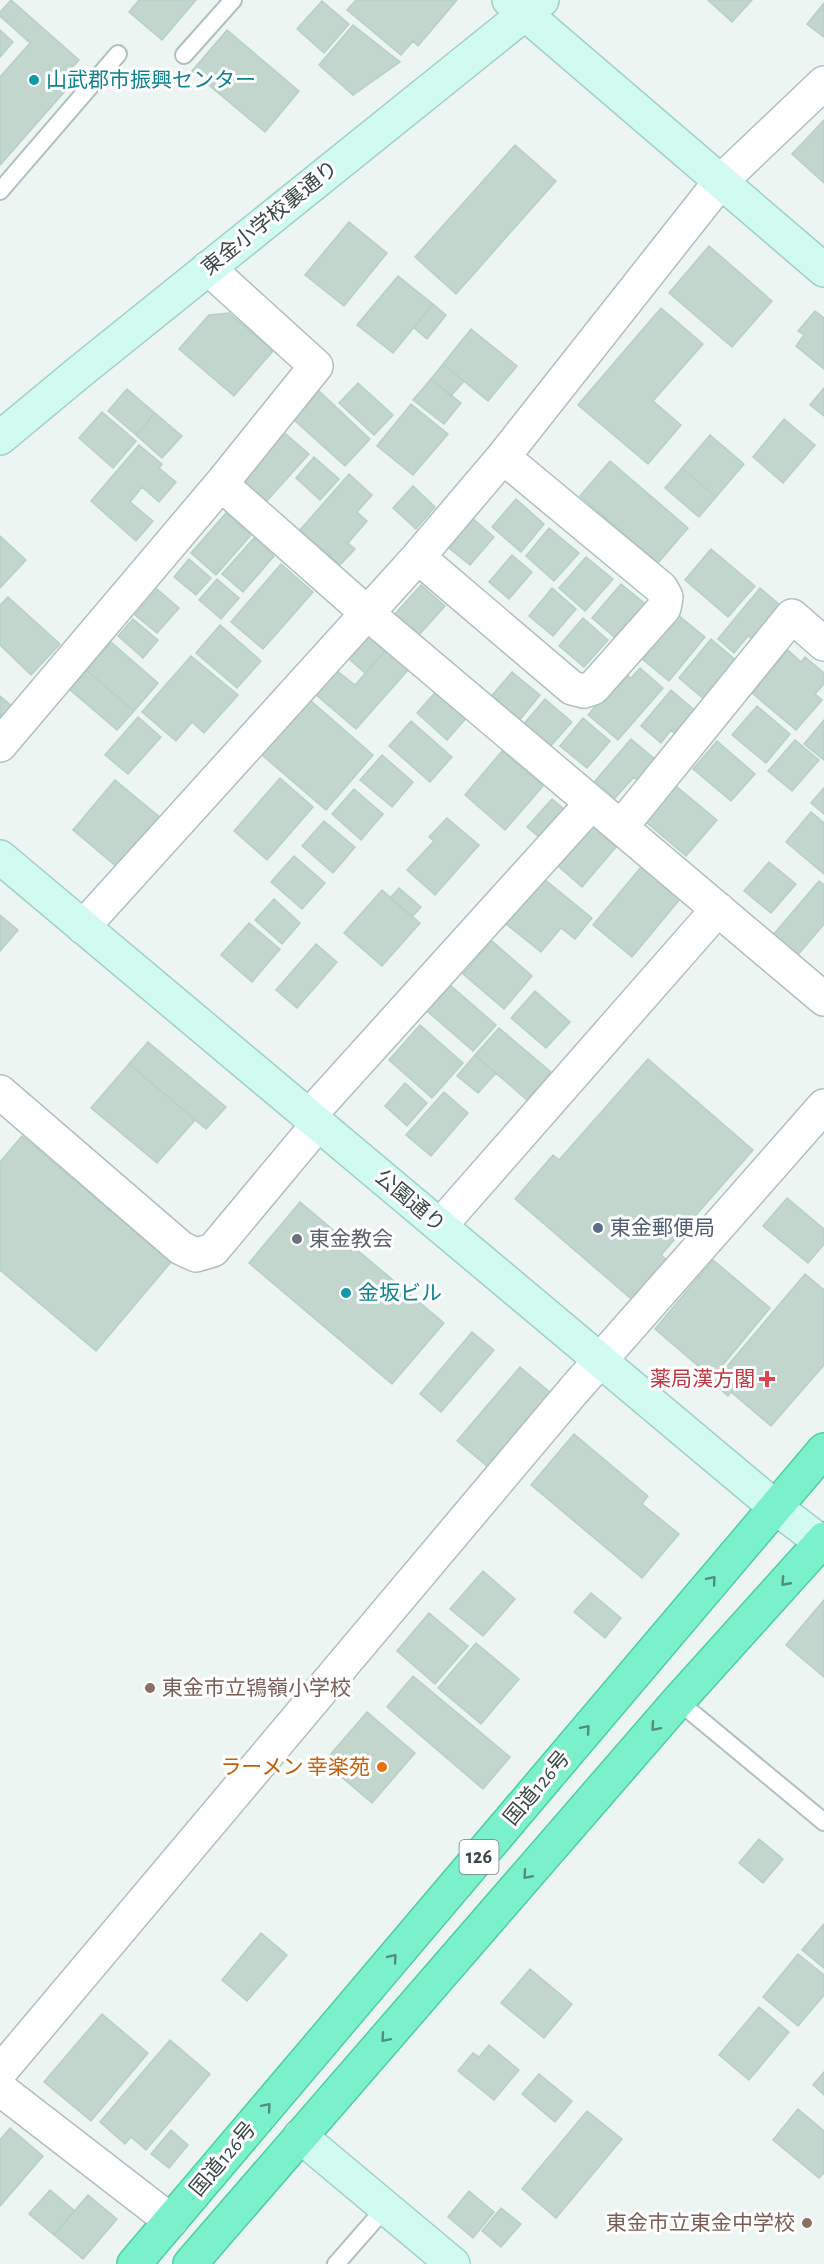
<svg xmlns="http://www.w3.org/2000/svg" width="824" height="2264" viewBox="0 0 824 2264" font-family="'Alegreya Sans','Noto Sans JP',sans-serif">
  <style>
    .building { fill: #c3d6ce; stroke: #b7d0c6; stroke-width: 1.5 }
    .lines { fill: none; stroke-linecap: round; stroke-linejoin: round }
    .lane-casing { stroke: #b0c0ba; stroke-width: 20 }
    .street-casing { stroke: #b0c0ba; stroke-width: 36 }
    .secondary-casing { stroke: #a0d0c5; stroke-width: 36 }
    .highway-casing { stroke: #4bd0a1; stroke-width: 36 }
    .lane { stroke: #fff; stroke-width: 16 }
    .street { stroke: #fff; stroke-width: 33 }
    .secondary { stroke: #d1faf1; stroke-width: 33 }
    .highway { stroke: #7bf1cb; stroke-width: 33 }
    .oneway { stroke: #548c7a }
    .culture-dot { fill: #0f9aa8; stroke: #fff; stroke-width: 2 }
    .service-dot { fill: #5c6f8a; stroke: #fff; stroke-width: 2 }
    .worship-dot { fill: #6b7280; stroke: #fff; stroke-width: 2 }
    .health-dot { fill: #e0444e; stroke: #fff; stroke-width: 2 }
    .education-dot { fill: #8d6e63; stroke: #fff; stroke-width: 2 }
    .food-dot { fill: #e8710a; stroke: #fff; stroke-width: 2 }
    .labels { text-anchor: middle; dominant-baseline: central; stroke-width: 6; stroke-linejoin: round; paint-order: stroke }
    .shield { fill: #fff; stroke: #75807c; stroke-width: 1.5 }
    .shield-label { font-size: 20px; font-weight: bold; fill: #3a4944 }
    .culture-label { font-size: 21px; fill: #0d838f; stroke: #fff; text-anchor: start }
    .street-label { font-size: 21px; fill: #3a4944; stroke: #fff }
    .service-label { font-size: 21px; fill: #4e5e75; stroke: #fff; text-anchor: start }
    .worship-label { font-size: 21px; fill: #5b616d; stroke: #fff; text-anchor: start }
    .health-label { font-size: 21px; fill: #be3a42; stroke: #fff; text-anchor: end }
    .education-label { font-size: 21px; fill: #785e54; stroke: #fff; text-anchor: start }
    .food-label { font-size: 21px; fill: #c56008; stroke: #fff; text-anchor: end }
  </style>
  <rect width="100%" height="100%" fill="#edf5f2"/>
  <path class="building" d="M 11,0 L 79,60 L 64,76 L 72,83 L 0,165 L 0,77 L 30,43 L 0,16 L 0,12 Z
    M 139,0 L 196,0 L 162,40 L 129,12 Z
    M 356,0 L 457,0 L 418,46 L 413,41 L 401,55 L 347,10 Z
    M 708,0 L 752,0 L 732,22 Z
    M 322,1 L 349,24 L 324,53 L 297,29 Z
    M 824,3 L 824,37 L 807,24 Z
    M 353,25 L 400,62 L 353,95 L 319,65 Z
    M 0,30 L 13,42 L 0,57 Z
    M 227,30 L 299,91 L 265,132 L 192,71 Z
    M 824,120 L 824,183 L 792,154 Z
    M 515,145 L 556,181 L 456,294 L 415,257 Z
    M 349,222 L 387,253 L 344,306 L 305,275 Z
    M 709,246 L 772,301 L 732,347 L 669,293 Z
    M 398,276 L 433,304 L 393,353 L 357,325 Z
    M 433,304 L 446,315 L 427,339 L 414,328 Z
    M 661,308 L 703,344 L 653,401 L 681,425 L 648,464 L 578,405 Z
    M 815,311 L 824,318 L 824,369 L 796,346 L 804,335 L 798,331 Z
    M 229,313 L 273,351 L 234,396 L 179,349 L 209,315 Z
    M 471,329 L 517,366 L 488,401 L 443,364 Z
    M 443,364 L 464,381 L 451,396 L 431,379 Z
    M 431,379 L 461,403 L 444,424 L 413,400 Z
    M 358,383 L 393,415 L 374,435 L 339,403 Z
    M 824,388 L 824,416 L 810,405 Z
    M 127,389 L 155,413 L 136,435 L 108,411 Z
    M 319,391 L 370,439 L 345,466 L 293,419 Z
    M 411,404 L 448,434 L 413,475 L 377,446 Z
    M 102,412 L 136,441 L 113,468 L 79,438 Z
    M 155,413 L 182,436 L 162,458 L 136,435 Z
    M 784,419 L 815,445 L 783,483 L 753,457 Z
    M 280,429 L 309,454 L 265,503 L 236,477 Z
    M 710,435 L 744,464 L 716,497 L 682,468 Z
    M 139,445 L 162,464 L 159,468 L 176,482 L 159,502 L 142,487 L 130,502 L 153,521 L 136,541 L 91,501 Z
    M 314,457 L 339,479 L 320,500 L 296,478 Z
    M 610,461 L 688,528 L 658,563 L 580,496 Z
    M 682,468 L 716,497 L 699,517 L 665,488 Z
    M 349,474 L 372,495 L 357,512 L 367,521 L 348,543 L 355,549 L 340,565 L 300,530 Z
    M 413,486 L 435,507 L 416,529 L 393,508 Z
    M 516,499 L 544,524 L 521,552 L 492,527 Z
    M 226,513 L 251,535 L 216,575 L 191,553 Z
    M 470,516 L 494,537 L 470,565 L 445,545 Z
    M 549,528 L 579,553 L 554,581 L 526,556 Z
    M 0,536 L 26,560 L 0,588 Z
    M 254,538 L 274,556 L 243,592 L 222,574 Z
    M 711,549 L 755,586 L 728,617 L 685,580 Z
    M 512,555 L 532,572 L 509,599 L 489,582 Z
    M 586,557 L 613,579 L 585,611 L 559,588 Z
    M 189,559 L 211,578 L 196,595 L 174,577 Z
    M 281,564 L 313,592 L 263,649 L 231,622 Z
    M 217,579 L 239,598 L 221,619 L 199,600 Z
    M 621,584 L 648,606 L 619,641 L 592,618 Z
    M 421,585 L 445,606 L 419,635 L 395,614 Z
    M 552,588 L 576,609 L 553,636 L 529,616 Z
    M 760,588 L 787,611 L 759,644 L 748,636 L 734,653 L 718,639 Z
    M 157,589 L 179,608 L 157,633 L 135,615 Z
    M 8,597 L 60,644 L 31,675 L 0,645 L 0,605 Z
    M 678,615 L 705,637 L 669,681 L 642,659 Z
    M 583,618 L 608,640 L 584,667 L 559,646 Z
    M 133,619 L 158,640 L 143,658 L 118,636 Z
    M 220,625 L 261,661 L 237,688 L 196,653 Z
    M 369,636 L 386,650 L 365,673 L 349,659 Z
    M 711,639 L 738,662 L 706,701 L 679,678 Z
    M 111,642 L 158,683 L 134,711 L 86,670 Z
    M 386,650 L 408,670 L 356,729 L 315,694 L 336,670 L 355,685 Z
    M 788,650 L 801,662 L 805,657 L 824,673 L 824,684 L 815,694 L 822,700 L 796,730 L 752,693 Z
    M 191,656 L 238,695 L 204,733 L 192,722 L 176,741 L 142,712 Z
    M 640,668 L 663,688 L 618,740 L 588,715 L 624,672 L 631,678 Z
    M 86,670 L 134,711 L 117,730 L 69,689 Z
    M 512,672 L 540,695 L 518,722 L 489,699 Z
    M 439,688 L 469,715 L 447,740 L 417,713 Z
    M 671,690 L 698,713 L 678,737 L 671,730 L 661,743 L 641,726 Z
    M 0,696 L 13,707 L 0,722 Z
    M 545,699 L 572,722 L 548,749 L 522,726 Z
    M 310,700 L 373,755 L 326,810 L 262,755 Z
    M 757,706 L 790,734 L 766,763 L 732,735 Z
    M 138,717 L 161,737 L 128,774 L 105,755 Z
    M 583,718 L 610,741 L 587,768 L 560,746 Z
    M 824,720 L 824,760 L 804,744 Z
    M 411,721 L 452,757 L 430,782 L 389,746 Z
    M 631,739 L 661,764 L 643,785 L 634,777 L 615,798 L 595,781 Z
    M 795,740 L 819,760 L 792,791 L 768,771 Z
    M 717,741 L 755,774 L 731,801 L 693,769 Z
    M 502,751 L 543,786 L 505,830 L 465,795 Z
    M 382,755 L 413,782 L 392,807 L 360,780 Z
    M 280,778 L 313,807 L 267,860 L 234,831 Z
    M 115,780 L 161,818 L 118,868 L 73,830 Z
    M 676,786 L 717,820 L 686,856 L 646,822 Z
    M 824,788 L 824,814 L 811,803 Z
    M 354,789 L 383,814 L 361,840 L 332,814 Z
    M 552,799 L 570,814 L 545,842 L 527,827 Z
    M 811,812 L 824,823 L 824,874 L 786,842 Z
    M 447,818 L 479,845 L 435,895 L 407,870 L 434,841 L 429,837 Z
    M 324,821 L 355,847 L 333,873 L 302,846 Z
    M 591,825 L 616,847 L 582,887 L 550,859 Z
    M 294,856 L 325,883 L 302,909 L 271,882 Z
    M 769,862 L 796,884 L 771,913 L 744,891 Z
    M 641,867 L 680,899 L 632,957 L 593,925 Z
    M 543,878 L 592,918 L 575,939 L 561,928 L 541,952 L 505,923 Z
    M 819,881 L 824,885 L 824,924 L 797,956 L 773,935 Z
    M 399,888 L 421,907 L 412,917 L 390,898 Z
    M 382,890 L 420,923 L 382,966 L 344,933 Z
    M 274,899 L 300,923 L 282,944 L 255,920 Z
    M 0,915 L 18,930 L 0,951 Z
    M 249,923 L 280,949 L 252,982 L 221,955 Z
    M 492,941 L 532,976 L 504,1009 L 463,974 Z
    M 316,944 L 337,962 L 297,1008 L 276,990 Z
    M 450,985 L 496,1025 L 473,1051 L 427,1011 Z
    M 535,991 L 570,1022 L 546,1048 L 511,1018 Z
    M 420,1025 L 463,1063 L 432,1098 L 389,1060 Z
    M 499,1028 L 551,1072 L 527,1100 L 475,1055 Z
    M 148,1042 L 226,1107 L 206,1129 L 129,1064 Z
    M 475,1055 L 496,1073 L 478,1093 L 457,1076 Z
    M 648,1059 L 753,1150 L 661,1255 L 671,1263 L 636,1303 L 515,1199 L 553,1155 L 559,1160 Z
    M 129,1064 L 195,1120 L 157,1163 L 91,1108 Z
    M 405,1083 L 427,1103 L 407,1126 L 385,1106 Z
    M 444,1092 L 468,1113 L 431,1156 L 406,1135 Z
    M 22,1136 L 171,1262 L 96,1351 L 0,1270 L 0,1162 Z
    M 787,1198 L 824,1229 L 824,1244 L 808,1263 L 763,1226 Z
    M 300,1202 L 444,1323 L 392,1384 L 249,1263 Z
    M 713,1260 L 770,1308 L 712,1378 L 655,1329 Z
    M 805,1274 L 824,1290 L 824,1365 L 771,1426 L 731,1392 L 728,1396 L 713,1383 Z
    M 472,1332 L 494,1350 L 441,1412 L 420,1394 Z
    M 520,1367 L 551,1393 L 488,1467 L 457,1441 Z
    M 574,1434 L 648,1496 L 642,1504 L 679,1534 L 642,1578 L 531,1485 Z
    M 483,1571 L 515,1599 L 483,1636 L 450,1609 Z
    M 591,1593 L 621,1618 L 605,1638 L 574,1612 Z
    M 824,1600 L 824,1677 L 786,1645 Z
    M 429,1613 L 468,1646 L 435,1684 L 397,1651 Z
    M 476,1643 L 519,1679 L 481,1724 L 438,1688 Z
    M 413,1676 L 510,1757 L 483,1789 L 387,1707 Z
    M 367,1712 L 415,1753 L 372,1803 L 324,1762 Z
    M 759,1839 L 783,1859 L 763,1883 L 739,1863 Z
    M 824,1924 L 824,1968 L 802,1950 Z
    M 261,1933 L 287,1955 L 247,2001 L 222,1980 Z
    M 798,1954 L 824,1975 L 824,1995 L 798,2026 L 763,1997 Z
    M 530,1969 L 572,2004 L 544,2038 L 501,2003 Z
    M 759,2007 L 789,2032 L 749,2080 L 719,2055 Z
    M 102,2014 L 148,2053 L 91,2121 L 44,2082 Z
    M 170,2040 L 210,2074 L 146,2150 L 131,2137 L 125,2144 L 100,2122 Z
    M 489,2045 L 519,2070 L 494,2100 L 458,2071 L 473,2053 L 479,2057 Z
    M 824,2072 L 824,2095 L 813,2085 Z
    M 539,2074 L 572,2101 L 555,2122 L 522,2094 Z
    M 798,2109 L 824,2131 L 824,2173 L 819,2178 L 773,2140 Z
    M 587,2111 L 622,2139 L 556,2218 L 522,2189 Z
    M 10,2128 L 43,2156 L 0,2206 L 0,2140 Z
    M 171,2130 L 188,2145 L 169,2168 L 151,2154 Z
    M 50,2190 L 75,2211 L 54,2235 L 29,2214 Z
    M 469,2191 L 494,2212 L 473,2238 L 448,2217 Z
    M 88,2195 L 117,2219 L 83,2259 L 54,2235 Z
    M 501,2208 L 521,2224 L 501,2247 L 482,2231 Z"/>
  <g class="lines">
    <defs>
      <path id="lane" d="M 184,55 L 233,0
        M 0,191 L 118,54
        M 678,1701 L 824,1822
        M 336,2264 L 386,2207"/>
      <path id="street" d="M 221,484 L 367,613 L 824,999
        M 418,557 L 572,688 L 584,691 L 593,688 L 664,608 L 666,597 L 661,588 L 503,457
        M 0,745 L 221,484 L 316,366 L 208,268
        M 621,827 L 792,616 L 824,644
        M 83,927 L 418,557 L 503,457 L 720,182 L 824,83
        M 0,1092 L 181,1248 L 196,1255 L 213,1250 L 318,1124
        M 309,1116 L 592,803
        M 440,1226 L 718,909
        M 0,2072 L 574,1390 L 824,1106
        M 0,2089 L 171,2221"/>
      <path id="secondary" d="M 509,0 L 824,270
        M 0,438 L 77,374 L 542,0
        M 0,857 L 775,1507 L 821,1542
        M 300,2136 L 453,2264"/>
      <path id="highway" d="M 134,2264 L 824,1450
        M 190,2264 L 678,1701 L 824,1539"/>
    </defs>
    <use href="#lane" class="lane-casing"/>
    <use href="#street" class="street-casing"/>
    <use href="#secondary" class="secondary-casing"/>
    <use href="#highway" class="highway-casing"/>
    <use href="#lane" class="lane"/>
    <use href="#street" class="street"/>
    <use href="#secondary" class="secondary"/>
    <use href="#highway" class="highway"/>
  </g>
  <defs><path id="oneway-chevron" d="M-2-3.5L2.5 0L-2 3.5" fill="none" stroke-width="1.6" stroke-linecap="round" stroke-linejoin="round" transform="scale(1.5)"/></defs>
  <g class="oneway">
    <use href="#oneway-chevron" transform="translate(712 1580) rotate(-50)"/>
    <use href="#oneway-chevron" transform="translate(785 1582) rotate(132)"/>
    <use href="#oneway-chevron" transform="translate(655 1727) rotate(131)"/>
    <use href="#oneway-chevron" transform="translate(586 1729) rotate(-50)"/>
    <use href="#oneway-chevron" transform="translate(527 1875) rotate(131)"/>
    <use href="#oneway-chevron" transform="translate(393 1958) rotate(-50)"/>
    <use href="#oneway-chevron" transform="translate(385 2038) rotate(131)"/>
    <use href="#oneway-chevron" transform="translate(267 2107) rotate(-50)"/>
  </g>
  <g class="culture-dot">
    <circle cx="34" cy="80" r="6"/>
    <circle cx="346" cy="1293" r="6"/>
  </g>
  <circle class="service-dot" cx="598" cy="1228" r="6"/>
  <circle class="worship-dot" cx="297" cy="1239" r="6"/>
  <path class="health-dot" d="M764 1370h6v6h6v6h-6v6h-6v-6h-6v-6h6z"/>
  <g class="education-dot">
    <circle cx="150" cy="1688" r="6"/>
    <circle cx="807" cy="2223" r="6"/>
  </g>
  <circle class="food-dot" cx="382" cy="1767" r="6"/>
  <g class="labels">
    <rect class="shield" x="459.5" y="1840" width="39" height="34" rx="4.5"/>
    <g class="shield-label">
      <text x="479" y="1857">126</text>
    </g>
    <g class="culture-label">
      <text x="46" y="80">山武郡市振興センター</text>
      <text x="358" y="1293">金坂ビル</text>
    </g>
    <g class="street-label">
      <text transform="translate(270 218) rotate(-39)">東金小学校裏通り</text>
      <text transform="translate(410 1201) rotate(40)">公園通り</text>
      <text transform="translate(537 1788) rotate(-50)">国道126号</text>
      <text transform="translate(223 2159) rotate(-50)">国道126号</text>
    </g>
    <g class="service-label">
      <text x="610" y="1228">東金郵便局</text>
    </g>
    <g class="worship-label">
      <text x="309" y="1239">東金教会</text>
    </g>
    <g class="health-label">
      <text x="755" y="1379">薬局漢方閣</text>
    </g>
    <g class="education-label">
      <text x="162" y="1688">東金市立鴇嶺小学校</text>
      <text x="795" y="2223" text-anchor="end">東金市立東金中学校</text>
    </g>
    <g class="food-label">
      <text x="370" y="1767">ラーメン 幸楽苑</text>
    </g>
  </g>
</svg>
